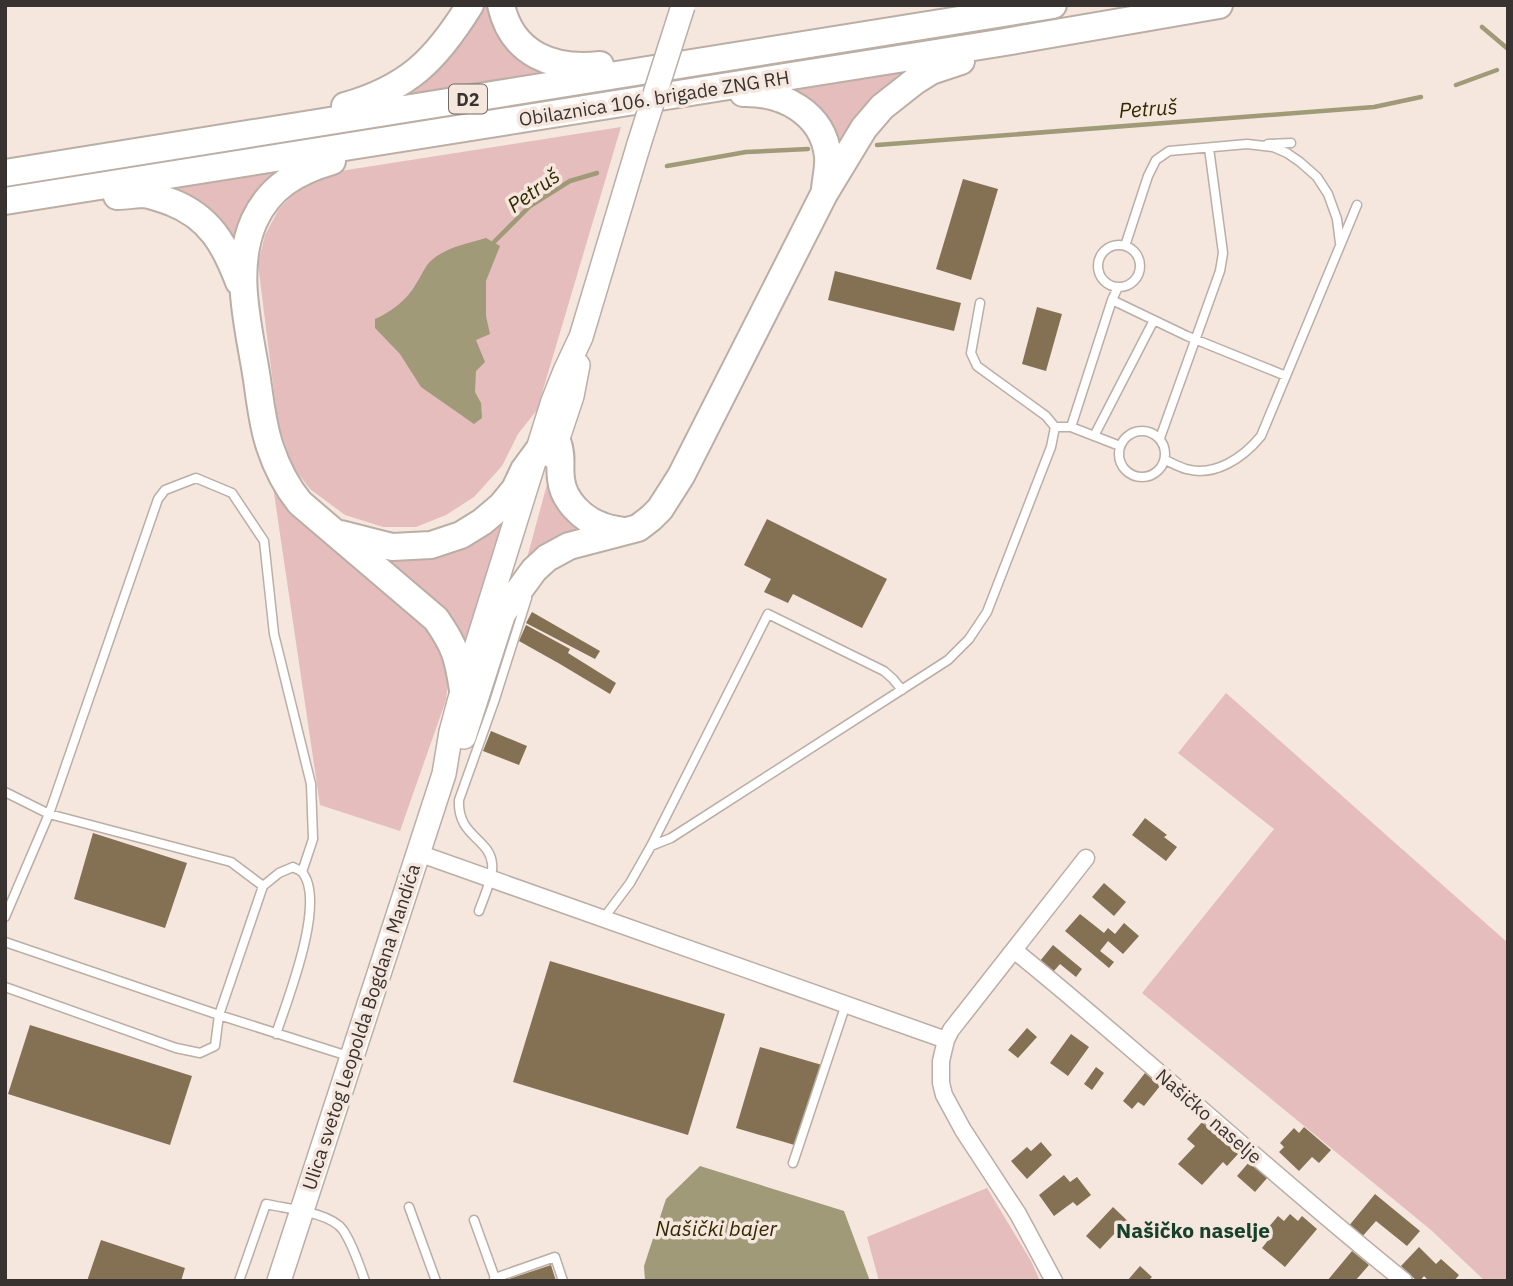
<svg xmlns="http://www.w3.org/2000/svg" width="1513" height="1286" viewBox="0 0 1513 1286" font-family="'IBM Plex Sans',sans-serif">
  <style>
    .green { fill: #e4bdbc }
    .water { fill: #a09a78 }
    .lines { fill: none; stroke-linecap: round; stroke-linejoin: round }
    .stream { stroke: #a09a78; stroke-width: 4.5 }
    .building { fill: #847154 }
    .service-casing { stroke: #baaea5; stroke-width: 11 }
    .minor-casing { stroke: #baaea5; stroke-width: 19 }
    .secondary-casing { stroke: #baaea5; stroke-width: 26 }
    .trunk-casing { stroke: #baaea5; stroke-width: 30 }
    .service { stroke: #fff; stroke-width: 8 }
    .minor { stroke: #fff; stroke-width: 16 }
    .secondary { stroke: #fff; stroke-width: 23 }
    .trunk { stroke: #fff; stroke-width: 26 }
    .secondary-bridge-casing { stroke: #baaea5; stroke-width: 26; stroke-linecap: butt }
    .secondary-bridge { stroke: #fff; stroke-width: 23 }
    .labels { text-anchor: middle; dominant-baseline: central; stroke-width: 7; stroke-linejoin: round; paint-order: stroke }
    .shield { fill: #f5e7de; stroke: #716964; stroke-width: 2 }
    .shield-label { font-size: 18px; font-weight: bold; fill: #383330 }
    .street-label { font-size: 19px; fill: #383330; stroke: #f5e7de }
    .water-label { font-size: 21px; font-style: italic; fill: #332b00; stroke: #f5e7de }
    .neighbourhood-label { font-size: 21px; font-weight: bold; fill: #15402b; stroke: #f5e7de }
  </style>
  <rect width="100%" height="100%" fill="#f5e7de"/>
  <path class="green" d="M 476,5 L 494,5 L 559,72 L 383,105 Z
    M 933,61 L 842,154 L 782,85 Z
    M 621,127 L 537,410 L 518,434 L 502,466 L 474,497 L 446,515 L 416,527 L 383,527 L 345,515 L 310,489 L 293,467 L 278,424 L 258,264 L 265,235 L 279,209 L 302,185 L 334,172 Z
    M 282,165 L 241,249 L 155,187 Z
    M 271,473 L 437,635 L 433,639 L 449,676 L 446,700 L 400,831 L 320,805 Z
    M 549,477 L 595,529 L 524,569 Z
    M 514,507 L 468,656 L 370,549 Z
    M 1226,693 L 1508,943 L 1508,1281 L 1485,1281 L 1431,1230 L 1142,993 L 1274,829 L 1178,753 Z
    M 987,1188 L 1031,1261 L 1040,1281 L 879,1281 L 867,1237 Z"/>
  <path class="water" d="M 486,238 L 500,246 L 486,281 L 486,316 L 490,334 L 476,340 L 485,362 L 476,371 L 475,392 L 481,403 L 482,418 L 474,424 L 421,387 L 400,354 L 375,328 L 375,319 C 391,312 407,300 416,284 C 420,278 423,271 427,265 C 441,248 466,244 486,238 Z
    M 700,1166 L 844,1211 L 870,1281 L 645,1281 L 644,1266 L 666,1199 Z"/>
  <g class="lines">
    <path class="stream" d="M 1482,27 L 1508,49
      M 1456,85 L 1497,70
      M 877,145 L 1374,107 L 1421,97
      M 667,166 L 746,152 L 808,149
      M 494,242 L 530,206 L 570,181 L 597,173"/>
  </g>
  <path class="building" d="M 963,179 L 998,189 L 971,280 L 936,269 Z
    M 835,271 L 961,303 L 954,331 L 828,300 Z
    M 1037,307 L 1062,314 L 1046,371 L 1022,364 Z
    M 767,519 L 887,579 L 862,628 L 793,594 L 788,603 L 764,592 L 771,579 L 744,565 Z
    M 532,612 L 600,651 L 595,659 L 526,623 Z
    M 526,625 L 570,649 L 568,653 L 616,683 L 610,694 L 560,664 L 519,641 Z
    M 491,731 L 527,746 L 519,765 L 483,751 Z
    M 1145,818 L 1167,835 L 1164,837 L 1177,847 L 1166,861 L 1132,835 Z
    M 93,833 L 187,863 L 165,928 L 74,899 Z
    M 1104,883 L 1126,902 L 1114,916 L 1092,897 Z
    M 1080,914 L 1104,933 L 1108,928 L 1115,934 L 1124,923 L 1139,936 L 1123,954 L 1108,941 L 1100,951 L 1114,962 L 1109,968 L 1065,931 Z
    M 1053,945 L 1082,969 L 1076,977 L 1060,964 L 1053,972 L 1040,961 Z
    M 550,961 L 725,1014 L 688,1135 L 513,1082 Z
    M 30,1025 L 192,1076 L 170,1145 L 8,1094 Z
    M 1027,1028 L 1037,1037 L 1018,1058 L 1008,1050 Z
    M 1071,1034 L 1089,1047 L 1068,1076 L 1050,1063 Z
    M 760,1047 L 822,1065 L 798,1146 L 736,1128 Z
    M 1096,1067 L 1104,1073 L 1092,1090 L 1084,1084 Z
    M 1145,1073 L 1160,1086 L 1144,1106 L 1138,1102 L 1132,1109 L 1123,1101 Z
    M 1203,1121 L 1238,1154 L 1227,1166 L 1223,1162 L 1202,1185 L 1178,1164 L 1195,1146 L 1187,1139 Z
    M 1304,1127 L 1331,1150 L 1319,1163 L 1312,1157 L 1299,1171 L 1279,1152 L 1284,1147 L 1280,1143 L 1294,1128 L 1299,1133 Z
    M 1041,1142 L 1052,1155 L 1027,1179 L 1011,1161 L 1027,1147 L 1031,1151 Z
    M 1250,1161 L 1268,1177 L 1255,1192 L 1237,1176 Z
    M 1064,1175 L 1070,1182 L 1077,1177 L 1091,1195 L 1077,1206 L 1073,1202 L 1054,1216 L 1039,1195 Z
    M 1375,1194 L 1420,1231 L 1407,1246 L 1376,1221 L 1361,1238 L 1348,1227 Z
    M 1113,1207 L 1135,1228 L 1125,1238 L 1117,1231 L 1100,1249 L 1086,1236 Z
    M 1290,1214 L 1298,1221 L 1302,1216 L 1317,1229 L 1285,1267 L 1262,1248 L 1273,1234 L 1267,1229 L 1278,1216 L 1284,1221 Z
    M 101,1240 L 185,1268 L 181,1281 L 87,1281 Z
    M 1419,1247 L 1436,1264 L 1441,1259 L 1459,1275 L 1454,1281 L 1429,1281 L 1424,1276 L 1420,1281 L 1417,1281 L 1401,1266 Z
    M 1352,1251 L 1369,1265 L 1355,1281 L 1327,1281 Z
    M 551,1265 L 556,1281 L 506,1281 L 506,1280 Z
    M 1140,1266 L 1152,1277 L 1148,1281 L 1127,1281 Z"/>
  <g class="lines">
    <defs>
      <path id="service" d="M 1268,144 L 1291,143
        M1098 266a21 21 0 1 1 42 0a21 21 0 1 1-42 0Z
        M 1125,246 L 1148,176 L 1156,160 L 1169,151 L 1247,144 L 1273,147 L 1287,153 L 1300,162 L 1317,177 L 1328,194 L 1337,219 L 1340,243
        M 1118,287 L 1112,300 L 1187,336 L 1286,376
        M 1055,427 L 1071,427 L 1120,446
        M 1071,427 L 1112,300
        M1119 454a23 23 0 1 1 46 0a23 23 0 1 1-46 0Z
        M 1094,436 L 1154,320
        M 1160,438 L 1220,271 L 1223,253 L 1209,148
        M 1165,460 C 1172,463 1179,467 1186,469 C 1215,477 1243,458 1261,436 L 1357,205
        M 5,792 L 49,814 L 231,862 L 263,886
        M 651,846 L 671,838 L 948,660 L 969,639 L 987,612 L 1051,447 L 1055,427 L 1046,416 L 977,366 L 971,353 L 980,303
        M 479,911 C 483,899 494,876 492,863 C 489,838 457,836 459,800 L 494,702 L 527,598
        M 5,917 L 49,814 L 158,499 L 165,490 L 196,478 L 232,493 L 264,541 L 274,634 L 311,784 L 313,839 L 302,872
        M 603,919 L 630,883 L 651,846 L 768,614 L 884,671 L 893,679 L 902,690
        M 5,942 L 219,1015 L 348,1056
        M 5,987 L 176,1048 L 200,1053 L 215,1046 L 219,1015 L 263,886 L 279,873 L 293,867 C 296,869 300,870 302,872 C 327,901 287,1001 276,1034
        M 793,1163 L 846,1004
        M 409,1207 L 436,1281
        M 474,1220 L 495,1278 L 494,1279
        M 495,1278 L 555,1257 L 563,1281
        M 239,1281 L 266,1204 C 287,1209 330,1212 343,1230 C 353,1245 359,1264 365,1281"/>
      <path id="minor" d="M 418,853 L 946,1040
        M 1015,951 C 1147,1058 1271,1174 1404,1281
        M 1054,1281 L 1018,1214 L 963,1130 L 944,1095 L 941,1083 L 941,1061 L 946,1040 L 951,1030 L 1086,858"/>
      <path id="secondary" d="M 552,456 L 572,396 L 578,365
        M 464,737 L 503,616
        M 279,1281 L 444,774 L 451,732 L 459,702 L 553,401 L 565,371 L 581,337 L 639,144"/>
      <path id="trunk" d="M 501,5 C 512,55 554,70 600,65
        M 743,93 C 783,92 823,113 828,156 C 829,167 826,178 825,189
        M 345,106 C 408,88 436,60 470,5
        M 332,161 C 298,171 270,186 254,221 C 233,269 248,324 256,373 C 260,398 262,424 270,447 C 277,468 286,486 300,503 L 436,619 C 455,646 458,657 463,690
        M 5,173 L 1053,5
        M 117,196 C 126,196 136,194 144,194 C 153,195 162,199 171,202 C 210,217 225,245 239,282
        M 5,201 L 999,43 L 1219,5
        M 557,441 C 563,456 559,464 561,479 C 563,500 582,519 602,526 C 609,529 617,530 624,531
        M 341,534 L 392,547 L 431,545 L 461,535 L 482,522 L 501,506 L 515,489 L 524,470 L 538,451
        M 504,611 L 534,570 L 547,558 L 569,546 L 638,528 L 651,518 L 660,509 L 681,476 L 824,194 L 864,128 L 882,107 L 915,81 L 931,71 L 961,61"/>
    </defs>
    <use href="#service" class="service-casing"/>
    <use href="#minor" class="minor-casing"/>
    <use href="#secondary" class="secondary-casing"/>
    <use href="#trunk" class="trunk-casing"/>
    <use href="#service" class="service"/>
    <use href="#minor" class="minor"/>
    <use href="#secondary" class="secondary"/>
    <use href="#trunk" class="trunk"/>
    <defs>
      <path id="secondary-bridge" d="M 639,144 L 683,6"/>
    </defs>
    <use href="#secondary-bridge" class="secondary-bridge-casing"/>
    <use href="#secondary-bridge" class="secondary-bridge"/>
  </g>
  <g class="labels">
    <rect class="shield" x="449" y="84.5" width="38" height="29" rx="5"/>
    <g class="shield-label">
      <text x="468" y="99">D2</text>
    </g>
    <g class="street-label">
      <text transform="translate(654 98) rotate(-9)">Obilaznica 106. brigade ZNG RH</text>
      <text transform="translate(361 1027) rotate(-72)">Ulica svetog Leopolda Bogdana Mandića</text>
      <text transform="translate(1209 1116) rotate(41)">Našičko naselje</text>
    </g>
    <g class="water-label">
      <text transform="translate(1148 108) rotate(-4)">Petruš</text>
      <text transform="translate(533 190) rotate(-36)">Petruš</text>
      <text x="716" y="1228">Našički bajer</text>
    </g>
    <g class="neighbourhood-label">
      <text x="1193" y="1230">Našičko naselje</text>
    </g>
  </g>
  <rect width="1513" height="1286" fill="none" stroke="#383330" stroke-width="14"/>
</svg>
